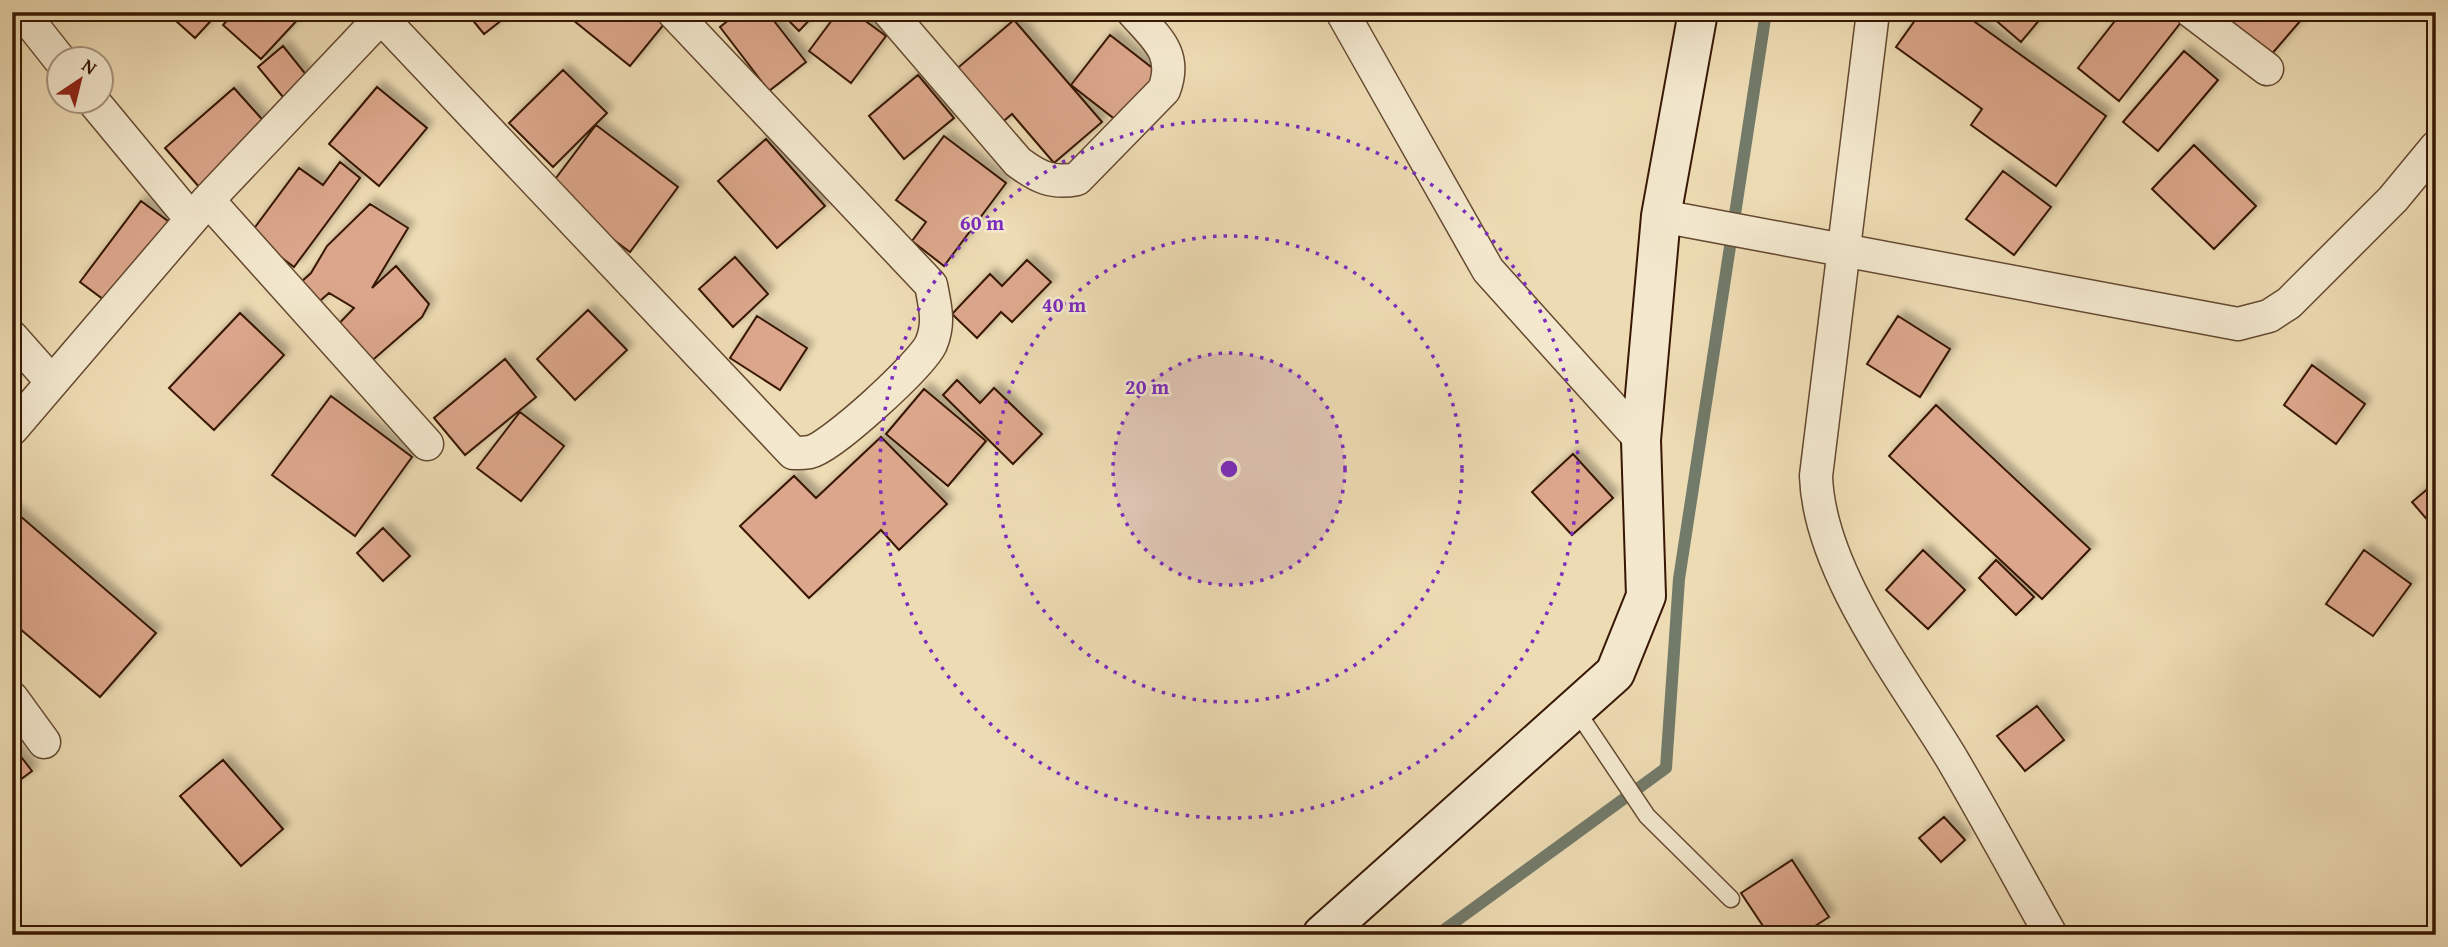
<svg xmlns="http://www.w3.org/2000/svg" width="2448" height="947" viewBox="0 0 2448 947" font-family="'Gentium Book Plus',serif">
  <style>
    .lines { fill: none; stroke-linecap: round; stroke-linejoin: round }
    .stream { stroke: #727a69; stroke-width: 12 }
    .building { fill: #dba68b; stroke: #381805; stroke-width: 2; filter: url(#shadow) }
    .lane-casing { stroke: #654930; stroke-width: 19 }
    .street-casing { stroke: #654930; stroke-width: 35 }
    .secondary-casing { stroke: #381805; stroke-width: 42 }
    .lane { stroke: #f3e8ce; stroke-width: 16 }
    .street { stroke: #f3e8ce; stroke-width: 32 }
    .secondary { stroke: #f3e8ce; stroke-width: 38 }
    .ring { fill: none; stroke: #7b2cbf; stroke-width: 3.5; stroke-dasharray: 3.5 7 }
    .centre { fill: #7b2cbf; stroke: #f3e8ce; stroke-width: 3.5 }
    .ring-label { font-size: 21px; text-anchor: middle; font-weight: bold; fill: #7b2cbf; stroke: #f3e8ce; stroke-width: 5; stroke-linejoin: round; paint-order: stroke }
  </style>
  <defs>
    <filter id="shadow"><feDropShadow dx="6" dy="-6" stdDeviation="3.5" flood-color="#0004"/></filter>
  </defs>
  <rect width="100%" height="100%" fill="#eddbb3"/>
  <filter id="stains"><feTurbulence type="fractalNoise" baseFrequency=".00286" numOctaves="4"/><feColorMatrix values="0 0 0 0 .2 0 0 0 0 .09 0 0 0 0 .02 0 0 0 .5 -.17"/></filter>
  <radialGradient id="worn" r=".72"><stop offset=".6" stop-color="#630" stop-opacity="0"/><stop offset="1" stop-color="#630" stop-opacity=".3"/></radialGradient>
  <g class="lines">
    <path class="stream" d="M 1437,935 L 1666,768 L 1679,579 L 1766,12"/>
  </g>
  <path class="building" d="M 166,12 L 219,12 L 195,38 Z
    M 235,12 L 297,12 L 301,16 L 261,59 L 223,25 Z
    M 466,12 L 512,12 L 484,34 Z
    M 579,12 L 651,12 L 665,23 L 630,66 L 573,20 Z
    M 739,12 L 767,12 L 806,62 L 769,91 L 720,27 Z
    M 780,12 L 817,12 L 799,31 Z
    M 838,12 L 853,12 L 886,36 L 851,83 L 809,51 Z
    M 1921,12 L 1961,12 L 2106,116 L 2056,186 L 1971,125 L 1982,109 L 1896,47 Z
    M 1986,12 L 2046,12 L 2021,42 Z
    M 2122,12 L 2170,12 L 2182,21 L 2119,101 L 2078,68 Z
    M 2231,12 L 2308,12 L 2263,64 L 2219,26 Z
    M 1014,20 L 1102,122 L 1054,163 L 1012,114 L 999,125 L 953,72 Z
    M 1110,35 L 1169,81 L 1130,131 L 1071,85 Z
    M 283,46 L 308,77 L 283,97 L 258,67 Z
    M 2184,51 L 2218,80 L 2158,151 L 2123,122 Z
    M 563,70 L 607,113 L 553,167 L 509,123 Z
    M 918,75 L 954,118 L 904,159 L 869,116 Z
    M 377,87 L 427,128 L 379,186 L 329,144 Z
    M 234,88 L 269,127 L 200,188 L 165,148 Z
    M 596,125 L 678,187 L 630,252 L 547,190 Z
    M 944,136 L 1006,183 L 944,266 L 912,241 L 926,222 L 896,200 Z
    M 766,139 L 825,206 L 777,248 L 718,181 Z
    M 2194,145 L 2256,206 L 2214,249 L 2152,189 Z
    M 340,162 L 360,178 L 294,267 L 250,234 L 299,168 L 323,185 Z
    M 2003,171 L 2051,207 L 2014,255 L 1966,219 Z
    M 141,201 L 184,233 L 123,314 L 80,282 Z
    M 370,204 L 408,228 L 372,288 L 396,266 L 429,304 L 422,317 L 367,365 L 330,333 L 354,308 L 329,293 L 314,306 L 290,292 L 311,273 L 327,246 Z
    M 735,257 L 768,294 L 733,327 L 699,289 Z
    M 1027,260 L 1051,282 L 1012,322 L 1001,312 L 977,338 L 952,314 L 990,274 L 1002,286 Z
    M 588,310 L 627,350 L 575,400 L 537,359 Z
    M 240,313 L 284,355 L 214,430 L 169,388 Z
    M 757,316 L 807,348 L 780,390 L 730,358 Z
    M 1898,316 L 1950,349 L 1920,397 L 1867,364 Z
    M 505,359 L 536,397 L 465,455 L 434,418 Z
    M 2312,365 L 2365,404 L 2336,444 L 2284,405 Z
    M 957,380 L 980,403 L 994,388 L 1042,434 L 1013,464 L 943,395 Z
    M 924,389 L 986,441 L 948,486 L 886,434 Z
    M 331,396 L 412,457 L 355,536 L 272,475 Z
    M 1936,405 L 2090,549 L 2042,599 L 1889,456 Z
    M 520,412 L 564,446 L 521,501 L 477,468 Z
    M 881,437 L 947,504 L 899,550 L 881,530 L 809,598 L 740,526 L 794,476 L 816,498 Z
    M 1573,454 L 1613,498 L 1572,535 L 1532,492 Z
    M 2436,482 L 2436,530 L 2412,502 Z
    M 12,509 L 156,633 L 100,697 L 12,622 Z
    M 383,528 L 410,556 L 383,581 L 357,553 Z
    M 1923,550 L 1965,590 L 1928,629 L 1886,590 Z
    M 2364,550 L 2411,584 L 2373,636 L 2326,604 Z
    M 1996,560 L 2034,597 L 2016,615 L 1979,578 Z
    M 2037,706 L 2064,740 L 2025,771 L 1997,736 Z
    M 12,745 L 32,771 L 12,786 Z
    M 223,760 L 283,829 L 241,866 L 180,796 Z
    M 1944,817 L 1965,840 L 1941,862 L 1919,838 Z
    M 1792,860 L 1829,917 L 1801,935 L 1769,935 L 1741,893 Z"/>
  <g class="lines">
    <defs>
      <path id="lane" d="M 1576,710 L 1647,816 L 1731,899"/>
      <path id="street" d="M 22,12 L 60,60
        M 376,12 L 793,453 C 798,453 805,453 810,452 C 832,447 921,365 931,344 C 940,323 935,306 931,285 L 673,12
        M 889,12 L 1018,162 C 1038,177 1052,184 1077,179 L 1164,90 C 1178,53 1156,38 1133,12
        M 1342,12 L 1488,270 L 1641,440
        M 1873,12 L 1816,476 C 1819,571 1903,678 1952,759 C 1986,817 2018,876 2051,935
        M 2192,12 L 2267,69
        M 94,102 L 191,219
        M 208,200 L 427,444
        M 1661,216 L 2238,324 L 2269,316 L 2289,303 L 2393,199 L 2436,147
        M 12,337 L 51,381
        M 12,429 L 208,200 L 386,12
        M 12,698 L 44,742"/>
      <path id="secondary" d="M 1322,935 L 1615,673 L 1646,596 L 1641,440 L 1661,216 L 1698,12"/>
    </defs>
    <use href="#lane" class="lane-casing"/>
    <use href="#street" class="street-casing"/>
    <use href="#secondary" class="secondary-casing"/>
    <use href="#lane" class="lane"/>
    <use href="#street" class="street"/>
    <use href="#secondary" class="secondary"/>
  </g>
  <circle cx="1229" cy="469" r="116" fill="#7b2cbf" fill-opacity=".12"/>
  <g class="ring">
    <circle cx="1229" cy="469" r="116"/>
    <circle cx="1229" cy="469" r="233"/>
    <circle cx="1229" cy="469" r="349"/>
  </g>
  <circle cx="1229" cy="469" r="10" class="centre"/>
  <g class="ring-label">
    <text x="982" y="230">60 m</text>
    <text x="1064" y="312">40 m</text>
    <text x="1147" y="394">20 m</text>
  </g>
  <rect width="2448" height="947" fill="none" stroke="#eddbb3" stroke-width="42"/>
  <rect x="14" y="14" width="2420" height="919" fill="none" stroke="#381805" stroke-width="3.5"/>
  <rect x="21" y="21" width="2406" height="905" fill="none" stroke="#381805" stroke-width="2"/>
  <g transform="translate(80 80) rotate(35)"><circle r="33" fill="#f3e8ce" stroke="#a8957e" stroke-width="2"/>
  <path d="M0-5L12 26L0 18L-12 26Z" fill="#8f2418"/>
  <text y="-10" font-size="19" font-weight="bold" text-anchor="middle" fill="#381805">N</text>
  </g>
  <rect width="100%" height="100%" filter="url(#stains)"/>
  <rect width="100%" height="100%" fill="url(#worn)"/>
</svg>
